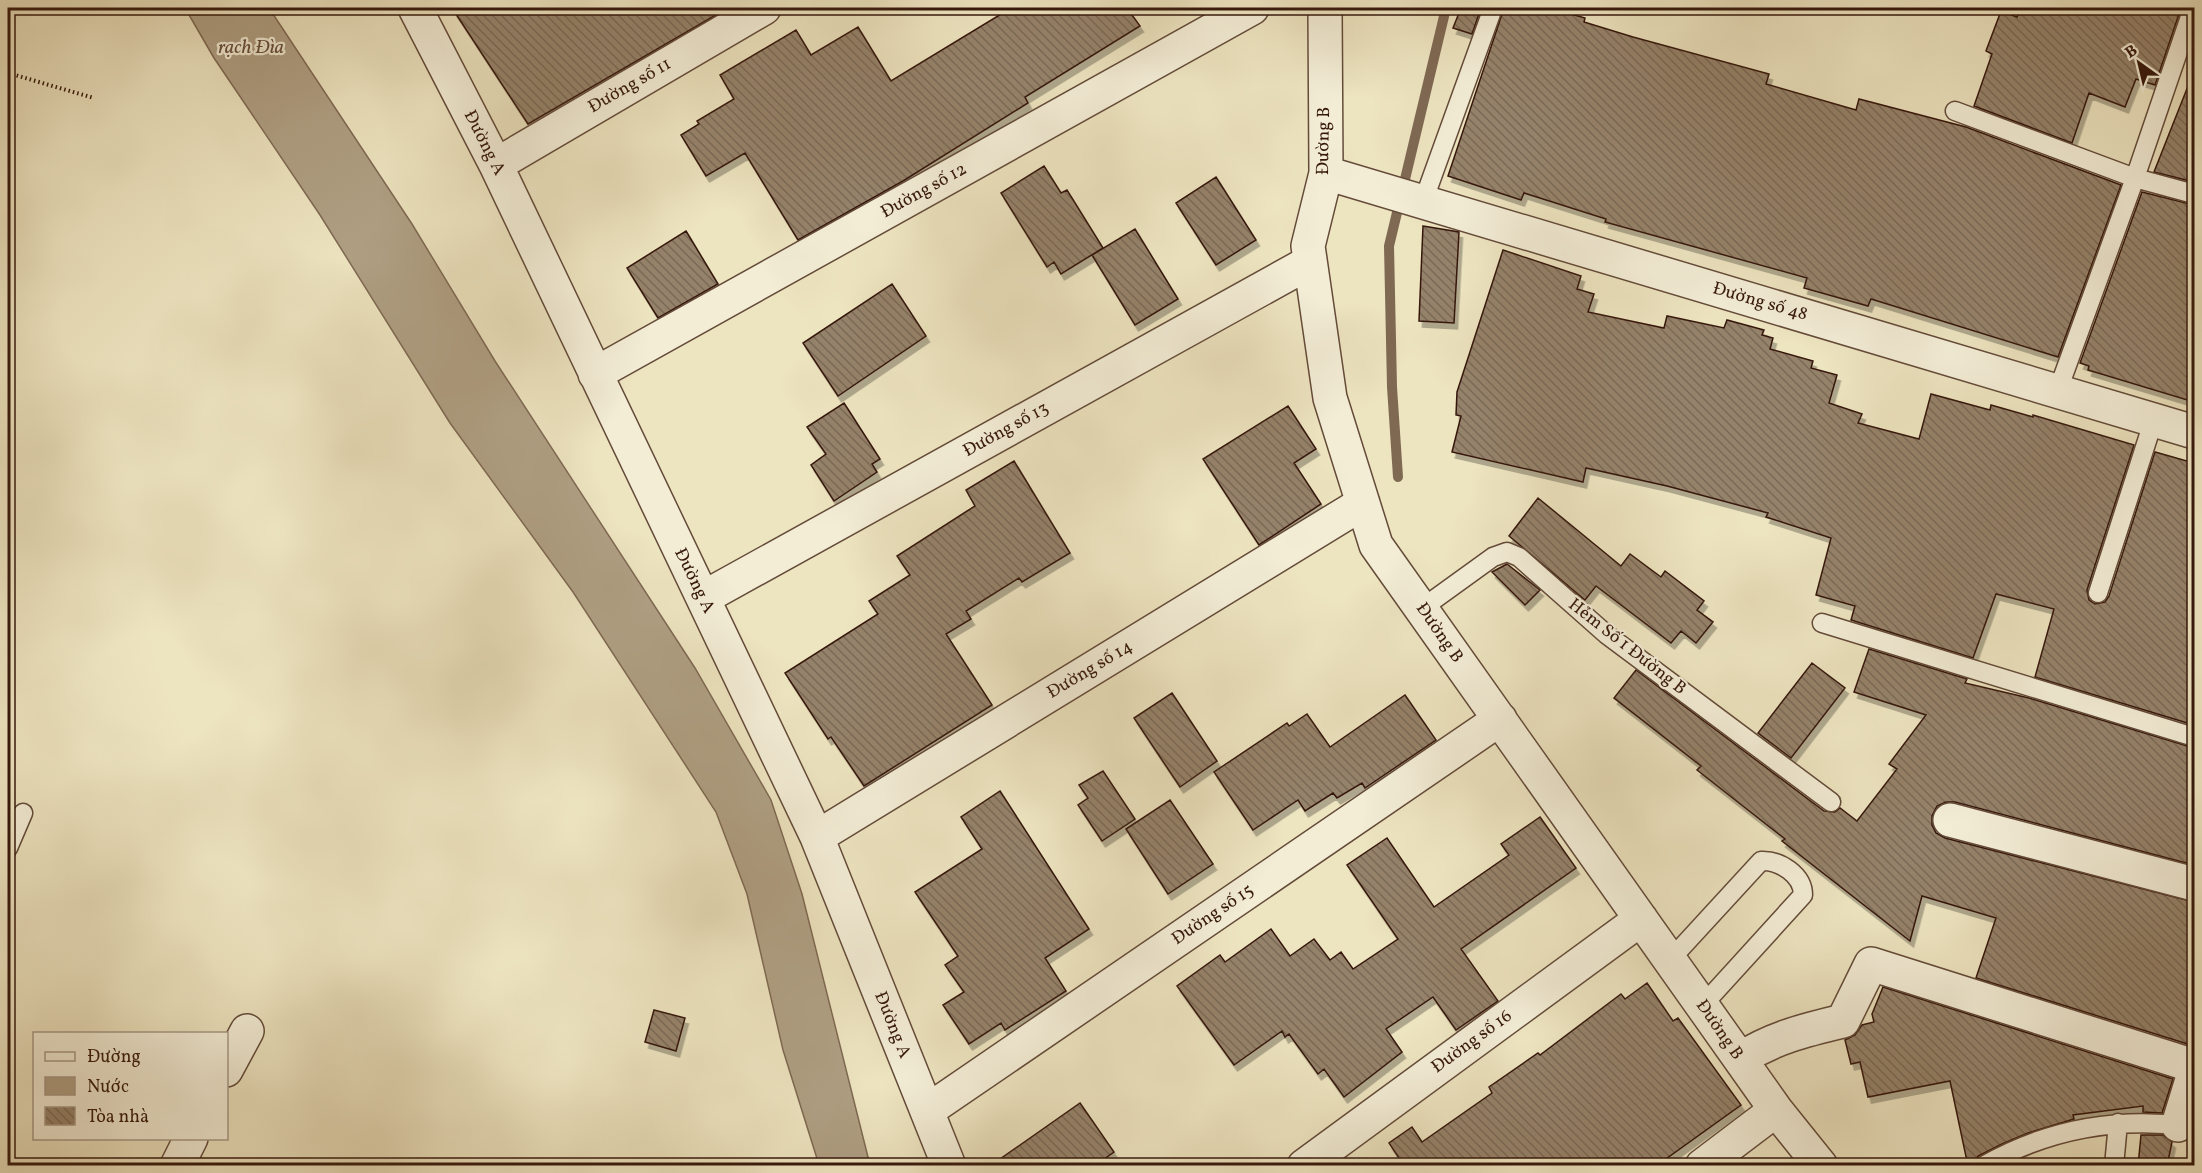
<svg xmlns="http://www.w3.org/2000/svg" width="2202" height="1173" viewBox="0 0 2202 1173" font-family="Vollkorn,serif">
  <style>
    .water { fill: #af9f83; stroke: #7f6953; stroke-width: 1.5 }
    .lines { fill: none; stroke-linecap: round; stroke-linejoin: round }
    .stream { stroke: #7f6953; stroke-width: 10 }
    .building { fill: url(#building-back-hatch); stroke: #36180c; stroke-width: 1.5; filter: url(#shadow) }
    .lane-casing { stroke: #644b39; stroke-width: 21 }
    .street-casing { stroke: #644b39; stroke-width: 36 }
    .path { stroke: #36180c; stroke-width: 4; stroke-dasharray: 1.5 3; stroke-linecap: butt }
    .lane { stroke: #f3edd6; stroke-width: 18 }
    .street { stroke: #f3edd6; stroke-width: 33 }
    .labels { text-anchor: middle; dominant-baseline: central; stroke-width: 4.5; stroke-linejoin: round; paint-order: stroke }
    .street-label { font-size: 18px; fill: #36180c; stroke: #f3edd6 }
    .water-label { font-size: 20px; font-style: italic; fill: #664e3c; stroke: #f3edd6 }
  </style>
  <defs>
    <pattern id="building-back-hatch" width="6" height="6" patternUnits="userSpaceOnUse" patternTransform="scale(1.5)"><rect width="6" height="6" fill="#95826a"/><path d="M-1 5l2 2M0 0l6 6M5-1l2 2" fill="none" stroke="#7a6956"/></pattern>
    <filter id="shadow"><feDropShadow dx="3.5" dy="6" stdDeviation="0" flood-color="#0004"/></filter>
  </defs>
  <rect width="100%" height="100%" fill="#ede4c0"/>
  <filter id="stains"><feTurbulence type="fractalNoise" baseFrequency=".00333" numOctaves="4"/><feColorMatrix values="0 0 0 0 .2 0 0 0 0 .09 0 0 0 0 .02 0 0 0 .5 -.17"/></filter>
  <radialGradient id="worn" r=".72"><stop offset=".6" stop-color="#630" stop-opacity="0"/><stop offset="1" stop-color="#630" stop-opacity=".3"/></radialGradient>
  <path class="water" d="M 185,8 L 269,8 L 412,224 L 495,361 L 695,668 L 771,800 L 802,894 L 870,1165 L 819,1165 L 783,1050 L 747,894 L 716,812 L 573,592 L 450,423 L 320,215 L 214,58 Z"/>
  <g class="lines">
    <path class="stream" d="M 1398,477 L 1392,387 L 1389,246 L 1446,8"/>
  </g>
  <path class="building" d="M 452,8 L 728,8 L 528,124 Z
    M 1011,8 L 1127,8 L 1140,26 L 1025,97 L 1028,103 L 903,181 L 798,240 L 745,153 L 706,176 L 681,135 L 699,124 L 697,121 L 734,99 L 720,75 L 796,30 L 811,55 L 858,27 L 891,81 Z
    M 1461,8 L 1481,8 L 1472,34 L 1453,28 Z
    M 1504,8 L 1550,8 L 1585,18 L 1584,22 L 1633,37 L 1769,74 L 1766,84 L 1856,110 L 1859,99 L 1966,127 L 2121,185 L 2058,357 L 1871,299 L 1868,306 L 1804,288 L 1807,278 L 1605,222 L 1606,219 L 1524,193 L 1521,200 L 1448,176 Z
    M 2020,8 L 2181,8 L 2155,85 L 2136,79 L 2125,107 L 2089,93 L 2072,143 L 1974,106 L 1992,54 L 1986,51 L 2001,11 L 2017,17 Z
    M 2192,76 L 2194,76 L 2194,182 L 2154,172 Z
    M 1044,166 L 1061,193 L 1067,190 L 1103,248 L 1061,274 L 1054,262 L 1047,267 L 1001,193 Z
    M 1216,177 L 1256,240 L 1216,265 L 1176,203 Z
    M 2142,192 L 2194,205 L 2194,402 L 2088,370 L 2089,366 L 2080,363 Z
    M 1423,226 L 1459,232 L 1454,323 L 1419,321 Z
    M 1135,229 L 1178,299 L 1135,325 L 1092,255 Z
    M 686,231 L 718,284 L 658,318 L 627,268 Z
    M 1503,250 L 1581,276 L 1577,289 L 1594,294 L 1588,312 L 1664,328 L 1667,316 L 1724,328 L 1727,320 L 1764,330 L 1762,335 L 1773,338 L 1770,349 L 1813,361 L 1811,368 L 1837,375 L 1829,403 L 1862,414 L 1858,423 L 1919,439 L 1931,394 L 1990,410 L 1991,405 L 2033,417 L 2033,415 L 2134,445 L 2087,590 L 2089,600 L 2095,604 L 2105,602 L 2109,596 L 2155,452 L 2194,463 L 2194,725 L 2035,677 L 2054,609 L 1996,594 L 1973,658 L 1851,620 L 1855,606 L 1816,595 L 1831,538 L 1766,517 L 1768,513 L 1667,486 L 1586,468 L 1583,482 L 1452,452 L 1461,416 L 1456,415 L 1457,392 Z
    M 892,284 L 926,336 L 838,396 L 803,343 Z
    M 844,403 L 880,459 L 872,464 L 877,472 L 834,501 L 811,465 L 826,454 L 807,427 Z
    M 1288,406 L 1316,449 L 1294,463 L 1321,504 L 1259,545 L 1203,459 Z
    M 1014,461 L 1070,553 L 1022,582 L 1019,578 L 966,611 L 971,619 L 946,634 L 992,705 L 864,786 L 831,737 L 828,739 L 785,673 L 878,614 L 869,601 L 910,575 L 897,556 L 975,506 L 966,490 Z
    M 1538,498 L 1621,566 L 1630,554 L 1661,577 L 1665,571 L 1704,601 L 1697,610 L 1713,622 L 1696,643 L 1681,631 L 1671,643 L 1596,586 L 1585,600 L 1509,536 Z
    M 1507,564 L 1540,590 L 1525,605 L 1492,572 Z
    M 1869,649 L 1967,679 L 1965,683 L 2029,698 L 2194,748 L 2194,865 L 1955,802 L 1946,802 L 1937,806 L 1932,816 L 1932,825 L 1936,833 L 1945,838 L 2194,902 L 2194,1046 L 1976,978 L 1996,918 L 1922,896 L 1910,941 L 1782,841 L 1785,839 L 1697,770 L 1701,766 L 1614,698 L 1636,670 L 1824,811 L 1835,812 L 1840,808 L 1857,821 L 1897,769 L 1889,764 L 1926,715 L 1854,692 Z
    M 1812,663 L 1845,688 L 1791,758 L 1758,733 Z
    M 1172,693 L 1217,761 L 1180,787 L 1134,718 Z
    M 1405,695 L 1436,740 L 1365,788 L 1362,783 L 1337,798 L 1333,793 L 1305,811 L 1298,800 L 1253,830 L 1214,772 L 1287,723 L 1289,726 L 1307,714 L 1330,747 Z
    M 1103,771 L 1135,819 L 1102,841 L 1078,805 L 1088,798 L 1079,785 Z
    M 1000,791 L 1089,929 L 1045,958 L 1066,991 L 1005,1030 L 1001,1023 L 969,1044 L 943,1005 L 964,992 L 945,965 L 958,956 L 915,892 L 982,849 L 961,817 Z
    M 1170,800 L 1213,864 L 1168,894 L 1126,829 Z
    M 1540,817 L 1576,868 L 1461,949 L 1498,1001 L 1456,1030 L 1433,997 L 1386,1029 L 1402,1052 L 1344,1097 L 1324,1069 L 1318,1074 L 1289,1034 L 1285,1037 L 1282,1031 L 1234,1065 L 1177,986 L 1220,955 L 1225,962 L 1271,929 L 1290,956 L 1314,939 L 1330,960 L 1341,952 L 1353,969 L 1398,939 L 1347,865 L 1387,838 L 1434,907 L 1509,855 L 1501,844 Z
    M 1647,983 L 1673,1021 L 1678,1018 L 1741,1105 L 1656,1166 L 1388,1166 L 1399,1158 L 1389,1143 L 1412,1127 L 1422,1142 L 1492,1093 L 1489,1087 L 1538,1053 L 1540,1055 L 1621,994 L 1625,999 Z
    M 1883,987 L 2173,1079 L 2162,1113 L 2143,1112 L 2143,1106 L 2073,1115 L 2074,1119 L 2028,1133 L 2002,1144 L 1978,1156 L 1972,1166 L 1968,1166 L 1950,1081 L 1868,1097 L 1860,1062 L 1851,1064 L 1845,1040 L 1855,1035 L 1862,1025 L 1874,1022 L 1872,1014 Z
    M 654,1010 L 685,1018 L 676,1051 L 645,1042 Z
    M 1080,1103 L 1114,1152 L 1094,1166 L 990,1166 Z
    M 2141,1135 L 2163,1135 L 2172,1142 L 2167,1166 L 2138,1166 Z"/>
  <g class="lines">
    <defs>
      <path id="lane" d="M 1955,111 L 2135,178 L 2194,194
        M 1423,202 L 1493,8
        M 2058,390 L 2135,178 L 2193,8
        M 2098,593 L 2154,419
        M 1421,609 L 1493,557 L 1507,552 L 1519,557 L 1606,634 L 1831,802
        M 1822,623 L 2194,737
        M 8,848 L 23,813
        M 1670,960 L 1761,861 C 1780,860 1803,875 1803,895 L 1702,1006
        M 1983,1166 C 2046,1130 2115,1117 2186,1126
        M 2114,1166 L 2118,1123"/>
      <path id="street" d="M 415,8 L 496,165 L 817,837 L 949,1166
        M 1325,8 L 1326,173 L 1308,246 L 1330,398 L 1376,545 L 1776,1110 L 1821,1166
        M 496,165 L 764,8
        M 1326,173 L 2194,432
        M 595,374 L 1252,8
        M 703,598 L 1310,262
        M 1950,820 L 2194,884
        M 817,837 L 1363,503
        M 1740,1059 C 1773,1038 1805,1030 1843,1021 L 1871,964 L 2194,1066
        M 226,1070 L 247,1031
        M 927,1111 L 1500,719
        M 2178,1125 L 2194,1073
        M 177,1166 L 191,1138
        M 1304,1166 L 1641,919
        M 1702,1166 L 1776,1110"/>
    </defs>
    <use href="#lane" class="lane-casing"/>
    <use href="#street" class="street-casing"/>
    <path class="path" d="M 8,73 L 94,98"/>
    <use href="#lane" class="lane"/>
    <use href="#street" class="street"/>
  </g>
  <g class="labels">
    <g class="street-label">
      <text transform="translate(630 86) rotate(-30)">Đường số 11</text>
      <text transform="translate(1324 141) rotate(-89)">Đường B</text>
      <text transform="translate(484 143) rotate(63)">Đường A</text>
      <text transform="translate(924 191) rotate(-29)">Đường số 12</text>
      <text transform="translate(1760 302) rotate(16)">Đường số 48</text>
      <text transform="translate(1006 430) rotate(-29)">Đường số 13</text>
      <text transform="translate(694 581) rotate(64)">Đường A</text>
      <text transform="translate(1439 633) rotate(55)">Đường B</text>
      <text transform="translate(1627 647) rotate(38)">Hẻm Số 1 Đường B</text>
      <text transform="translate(1090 670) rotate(-31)">Đường số 14</text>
      <text transform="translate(1213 915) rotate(-34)">Đường số 15</text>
      <text transform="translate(892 1025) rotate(68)">Đường A</text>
      <text transform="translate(1719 1030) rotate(55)">Đường B</text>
      <text transform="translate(1472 1042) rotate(-36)">Đường số 16</text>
    </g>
    <g class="water-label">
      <text x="251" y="48">rạch Đìa</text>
    </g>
  </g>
  <rect width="2202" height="1173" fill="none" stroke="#ede4c0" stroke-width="30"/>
  <rect x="9" y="9" width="2184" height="1155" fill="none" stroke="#36180c" stroke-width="3"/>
  <rect x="15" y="15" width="2172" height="1143" fill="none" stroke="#36180c" stroke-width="1.5"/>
  <rect x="33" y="1032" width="195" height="108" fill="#f3edd6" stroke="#a79885" stroke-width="1.5"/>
  <rect x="45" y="1052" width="30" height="9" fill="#f3edd6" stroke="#a79885" stroke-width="1.5"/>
  <text x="87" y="1062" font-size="18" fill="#36180c">Đường</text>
  <rect x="45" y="1077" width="30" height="18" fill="#af9f83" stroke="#a79885" stroke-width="1.5"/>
  <text x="87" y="1092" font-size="18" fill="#36180c">Nước</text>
  <rect x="45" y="1107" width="30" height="18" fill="url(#building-back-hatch)" stroke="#a79885" stroke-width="1.5"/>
  <text x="87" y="1122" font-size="18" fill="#36180c">Tòa nhà</text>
  <g transform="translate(2139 63) rotate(326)" stroke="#f3edd6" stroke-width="4.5" paint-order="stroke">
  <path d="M0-4.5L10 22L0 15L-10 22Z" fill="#36180c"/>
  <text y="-9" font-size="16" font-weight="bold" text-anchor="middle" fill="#36180c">B</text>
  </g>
  <rect width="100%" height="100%" filter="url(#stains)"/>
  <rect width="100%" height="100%" fill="url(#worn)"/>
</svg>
